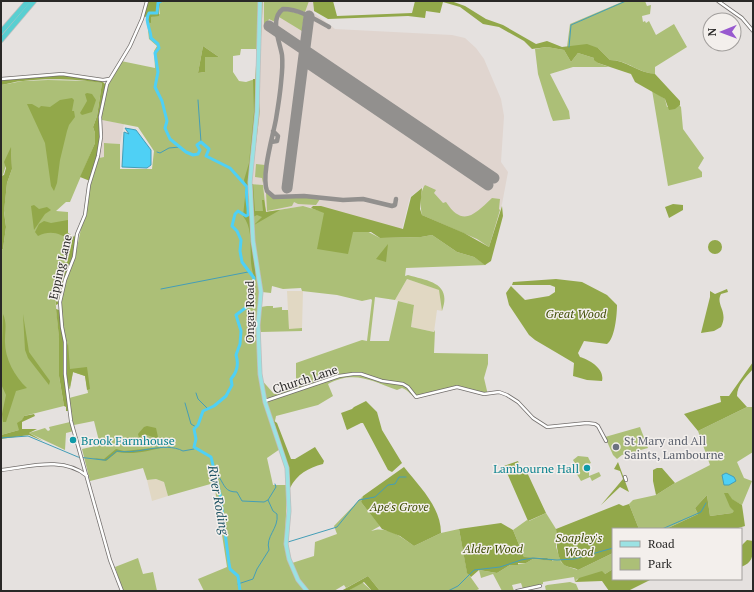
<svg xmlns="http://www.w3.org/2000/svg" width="754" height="592" viewBox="0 0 754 592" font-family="'PT Serif',serif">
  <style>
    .built { fill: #e0d5cf }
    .industrial { fill: #e1d8c3 }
    .green { fill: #acbf77; fill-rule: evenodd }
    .forest { fill: #92a84a }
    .water { fill: #4fd0f5; stroke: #449eb7 }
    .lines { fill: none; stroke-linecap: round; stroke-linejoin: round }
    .stream { stroke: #449eb7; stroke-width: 1 }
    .river { stroke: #4fd0f5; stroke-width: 3 }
    .taxiway { stroke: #92908e; stroke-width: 4.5 }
    .runway { stroke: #92908e; stroke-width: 11 }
    .minor-casing { stroke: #736f6d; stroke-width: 4 }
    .major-casing { stroke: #bfbebe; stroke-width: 5 }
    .highway-casing { stroke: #bfbebe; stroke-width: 6 }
    .minor { stroke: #fff; stroke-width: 2.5 }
    .major { stroke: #9be2e3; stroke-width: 3.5 }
    .highway { stroke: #59cfd1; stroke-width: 4.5 }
    .culture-dot { fill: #0f9aa8; stroke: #f3efec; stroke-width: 1.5 }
    .worship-dot { fill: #6b7280; stroke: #f3efec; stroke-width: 1.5 }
    .labels { text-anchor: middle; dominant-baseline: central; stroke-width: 3; stroke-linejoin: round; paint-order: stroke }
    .street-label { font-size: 12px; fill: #292827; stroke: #f3efec }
    .park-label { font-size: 12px; font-style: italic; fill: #404e05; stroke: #f3efec }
    .culture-label { font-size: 12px; fill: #0d838f; stroke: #f3efec; text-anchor: start }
    .worship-label { font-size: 12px; fill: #5b616d; stroke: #f3efec; text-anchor: start }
    .water-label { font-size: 13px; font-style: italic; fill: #1f5464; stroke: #f3efec }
  </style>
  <rect width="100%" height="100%" fill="#e5e1df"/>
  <path class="built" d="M 263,1 L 313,1 L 313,12 L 335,29 L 452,35 L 465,38 L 476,48 L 484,59 L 501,99 L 504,116 L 501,162 L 508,172 L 502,204 L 489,247 L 476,239 L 422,215 L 421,209 L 423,187 L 410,197 L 402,229 L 303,206 L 266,212 L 263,185 L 251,184 Z
    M 102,120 L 124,124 L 120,144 L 104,143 L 104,157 L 99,158 Z"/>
  <path class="industrial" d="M 407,279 L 440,290 L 442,311 L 437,310 L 434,332 L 411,327 L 414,305 L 395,300 Z
    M 287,291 L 303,291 L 302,328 L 289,330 Z
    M 156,479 L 164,482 L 168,496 L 152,501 L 147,480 Z"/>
  <path class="green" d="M 167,1 L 263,1 L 258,91 L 260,111 L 251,184 L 263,185 L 266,212 L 303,206 L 338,216 L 380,238 L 421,237 L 432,235 L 457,252 L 474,257 L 486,265 L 406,268 L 405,276 L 408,275 C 429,281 452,283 442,311 L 439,290 L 407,279 L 395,300 L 375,297 L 370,341 L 389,341 L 398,301 L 414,305 L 411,327 L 434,332 L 435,330 L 434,353 L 488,354 L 488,364 L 484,378 L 488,395 L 457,388 L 418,398 C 411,397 409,390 402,388 L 397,390 C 371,381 355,370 328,384 L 333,396 L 318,405 L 276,416 L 275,421 L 272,421 L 280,449 L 267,458 L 273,485 L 287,485 L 285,543 L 292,563 L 314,556 L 315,542 L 337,534 L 334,526 L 363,496 L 361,502 L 380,526 L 371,531 C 386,525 402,537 414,546 L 441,533 L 459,529 L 467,572 L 479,589 L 475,591 L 380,591 L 368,576 L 346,588 L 344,585 L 334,591 L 204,591 L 198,579 L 227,567 L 214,483 L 168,496 L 164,482 L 156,479 L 147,480 L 143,468 L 90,481 L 82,449 L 100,445 L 94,421 L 74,425 L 70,414 L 69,398 L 88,393 L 85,376 L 73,372 L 70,389 L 68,388 L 61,300 L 64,284 L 75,257 L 90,186 L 99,158 L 104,157 L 104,143 L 120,144 L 120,169 L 152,169 L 154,151 L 138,127 L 102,120 C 101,98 110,79 121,61 L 155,68 L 154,51 L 157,46 L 149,39 L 147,22 L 151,22 L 151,17 L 160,14 L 160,3 ZM 203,46 L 219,57 L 205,57 L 205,72 L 198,73 ZM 241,49 L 256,49 L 257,52 L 255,79 L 246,82 L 239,81 L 233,72 L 233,56 L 240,55 ZM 272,286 L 283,289 L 301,288 L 302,291 L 337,295 L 362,301 L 371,299 L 372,300 L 367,341 L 362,340 L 296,363 L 296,387 L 274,394 L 260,378 L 259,313 L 262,292 L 271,293 Z
    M 264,1 L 309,1 L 305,12 L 289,8 L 280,9 L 277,13 L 275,22 L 269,19 L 264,30 Z
    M 624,1 L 645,1 L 647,6 L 651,5 L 650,14 L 642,16 L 643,22 L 645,21 L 646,23 L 649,21 L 656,35 L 674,24 L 687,47 L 655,67 L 655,74 C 639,73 627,60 610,60 L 598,48 L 567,47 L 570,24 Z
    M 285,10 L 304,15 L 302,31 L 279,17 L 281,11 Z
    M 547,47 L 564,50 L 571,62 L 578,53 L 594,58 L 598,63 L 609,67 L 573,67 L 550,74 L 569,111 L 570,119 L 553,121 L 551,116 L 538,74 L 535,49 Z
    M 48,80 L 90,81 L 102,83 L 97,116 L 93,127 L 95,133 L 95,143 L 70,202 L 66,202 L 56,211 L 68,212 L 68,233 L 74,237 L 70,241 L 67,262 L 55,297 L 59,337 L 59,376 L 64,406 L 24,416 L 19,430 L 1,435 L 1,250 L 3,249 L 6,227 L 4,211 L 7,183 L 12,169 L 11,149 L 3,175 L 1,176 L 1,85 L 23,81 Z
    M 652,90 L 665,99 L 667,107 L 679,105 L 681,107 L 683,129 L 704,158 L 698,168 L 702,172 L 702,177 L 668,186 Z
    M 256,164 L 265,165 L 263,183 L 262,178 L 255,177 Z
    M 425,185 L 436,190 L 434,193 L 443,203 L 446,202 C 463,228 475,214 492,198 L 500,199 L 499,209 L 500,210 L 489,247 L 477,239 L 422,215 C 420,207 420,191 425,185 Z
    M 266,192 L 274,198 L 300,197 L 320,199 L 316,205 L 298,204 L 294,202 L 292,206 L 267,211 Z
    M 267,306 L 273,306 L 273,308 L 282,307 L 282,310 L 288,310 L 289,329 L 302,328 L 302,331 L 261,332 L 259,327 L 261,307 Z
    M 747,407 L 753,407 L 753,452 L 737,462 L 744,478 L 752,481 L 742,505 L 731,499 L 728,493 L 735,511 L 732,513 L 710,516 L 707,495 L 695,508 L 698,514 L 666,529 L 639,529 L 629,504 L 633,500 L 656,495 L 675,483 L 710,465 L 698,431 Z
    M 70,422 L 74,431 L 66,433 L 65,450 L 29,433 L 45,428 L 48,431 L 50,430 L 49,427 Z
    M 640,427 L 648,448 L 622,455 L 617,459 L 613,455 L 605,437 Z
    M 578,456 L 588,457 L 591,463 L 584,466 L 589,472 L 589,476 L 599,472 L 601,476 L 592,481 L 590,477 L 581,481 L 575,471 L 576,465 L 573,460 Z
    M 546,513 L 556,529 L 556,547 L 561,562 L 566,566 L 578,570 L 613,553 L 613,569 L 605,574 L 577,579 L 575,582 L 574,577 L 543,582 L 543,584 L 523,589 L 521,583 L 512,585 L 514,591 L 502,591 L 493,574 L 481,578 L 479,570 L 497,573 L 510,565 L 526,563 L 533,559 L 554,561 L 547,558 L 524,557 L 513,530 L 527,520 L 529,521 Z
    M 138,558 L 143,574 L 153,572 L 157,591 L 123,591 L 115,567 Z
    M 362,582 L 372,591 L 348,591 Z
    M 570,582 L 576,584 L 579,591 L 546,591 L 545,586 L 547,585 Z"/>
  <path class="forest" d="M 148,1 L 167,1 L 160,3 L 159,16 L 151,17 L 151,23 L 147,22 L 146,17 L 144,16 Z
    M 313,1 L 333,1 L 337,16 L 412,13 L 415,1 L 451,1 L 465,6 L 486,19 L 503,25 L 536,44 L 547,41 L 562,47 L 587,44 L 598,48 L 610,60 C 626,60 639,73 655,74 L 680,101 L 680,105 L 675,109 L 669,110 L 665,99 L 635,82 L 631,74 L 598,63 L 594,60 L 594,58 L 578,53 L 571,62 L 564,50 L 547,47 L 532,49 L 524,41 L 499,27 L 483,24 L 460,7 L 443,2 L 440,13 L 426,11 L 425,18 L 408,16 L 328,19 L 314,11 Z
    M 203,46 L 219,57 L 205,57 L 205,72 L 198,73 Z
    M 69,75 L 102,81 L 106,85 L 99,113 L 100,137 L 98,152 L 90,181 L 80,177 L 95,143 L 95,133 L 93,127 L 97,116 L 102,83 C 80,79 45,78 23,81 C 16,81 8,84 1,85 L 1,80 Z
    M 253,79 L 255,79 L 255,112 L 248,190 L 256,280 C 245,262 257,233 243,216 L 246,188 L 244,180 L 249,163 L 254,112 Z
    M 87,93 L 92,94 L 96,100 L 92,112 L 82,115 L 80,113 L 87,101 L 85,94 Z
    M 72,98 L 74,100 L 72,111 L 74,111 L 75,117 L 69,125 L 67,131 L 60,160 L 57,183 L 54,191 L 51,186 L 45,143 L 27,104 L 32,104 L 39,108 L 41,106 L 50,107 L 60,100 Z
    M 11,147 L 12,169 L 7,183 L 4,212 L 6,227 L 3,249 L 1,250 L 1,176 L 4,175 L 6,168 L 4,162 Z
    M 251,184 L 253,184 L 255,211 L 263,211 L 262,200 L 264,200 L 266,212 L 280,210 L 254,225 L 262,217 L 257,215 L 253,217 Z
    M 422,188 L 420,209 L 422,215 L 464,233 L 489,247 L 502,206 L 503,216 L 491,261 L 485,265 L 474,257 L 457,252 L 432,235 L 421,237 L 380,238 L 371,232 L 353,232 L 348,254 L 317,249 L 324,213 L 311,208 L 313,206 L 321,206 L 403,229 L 411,197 Z
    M 673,204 L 683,205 L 683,210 L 669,218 L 665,207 Z
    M 34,205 L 39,209 L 47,207 L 51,210 L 45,214 L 34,230 L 31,206 Z
    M 68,220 L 68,233 L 74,237 L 77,231 L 73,257 L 64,279 L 58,304 L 56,305 L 55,297 L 67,262 L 70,241 C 61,233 50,230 38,236 L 35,232 L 39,224 L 44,221 L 51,223 Z
    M708 247a7 7 0 1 1 14 0a7 7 0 1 1-14 0Z
    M 388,244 L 386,262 L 376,259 Z
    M 556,279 L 582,282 L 607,295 L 617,305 C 617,314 615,339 607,344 L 584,341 L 578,353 L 580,357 C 590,360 605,369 602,381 L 587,380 L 573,376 L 574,363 L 535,340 L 529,335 L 509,305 L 506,293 L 511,286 L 525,300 L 549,296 L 555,292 L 555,287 L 550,285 L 512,285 L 513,282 Z
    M 727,289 L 728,292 L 721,294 C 715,305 729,311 721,327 L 714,331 L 701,333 L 710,297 L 710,291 L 715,294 Z
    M 56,309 L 59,310 L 64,342 L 68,411 L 66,411 L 66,407 L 64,406 L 59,376 L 59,338 Z
    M 3,314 C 7,323 5,330 5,339 C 4,357 14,376 27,388 L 16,391 L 6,422 L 3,422 L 2,414 L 6,395 L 1,384 Z
    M 23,314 L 29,352 L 50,381 L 49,385 L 28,358 L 25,350 Z
    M 68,343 L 70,369 L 87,367 L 90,389 L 87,390 L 85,376 L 73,372 L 70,387 C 65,379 64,351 68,343 Z
    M 753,362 L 753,369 C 746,377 737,385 737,396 L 747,407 L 698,431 L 684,414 L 721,402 L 720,396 L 729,396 Z
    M 366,401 L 377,412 L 382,430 L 402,463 L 392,472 L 388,470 L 363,423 L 361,423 L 347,430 C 346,428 342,415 341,413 L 352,409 L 354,407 Z
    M 34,414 L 35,416 L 22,422 L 22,429 L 37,429 L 29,433 L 43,441 L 29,435 L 1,439 L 1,435 L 19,430 L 17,423 L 22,420 L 24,416 Z
    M 273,420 L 277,423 L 291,459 L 295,459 L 315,447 L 324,461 L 323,464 C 308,468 297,474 290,488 L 287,463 Z
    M 147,426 L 156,428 L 158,437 L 155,438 L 147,435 L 140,441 L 138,434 L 144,427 Z
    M 164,447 C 148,451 133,455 117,452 L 106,461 L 92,458 L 104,459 L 116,449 L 124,451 Z
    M 518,461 L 521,468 L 525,468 L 546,513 L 528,521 L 504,466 Z
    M 618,462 L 629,492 L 620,487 L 601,505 L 623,479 L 620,471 L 614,469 Z
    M 404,467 C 419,486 441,507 441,533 L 414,546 L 400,536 L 382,529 L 361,502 L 363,496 Z
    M 657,468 L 662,468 L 675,483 L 656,495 L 653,481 L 653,470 Z
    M 724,493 L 728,493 L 732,499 L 742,505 L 745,526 L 735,529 L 666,529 L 698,514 L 695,508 L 707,495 L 710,516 L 732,513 L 734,511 L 730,507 Z
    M 619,504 L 623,506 L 629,504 L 639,529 L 613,529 L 613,553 L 578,570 C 574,567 570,568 566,566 C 555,560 557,538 556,529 Z
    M 501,523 L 513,530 L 524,557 L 547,558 L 554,561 L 533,559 L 526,563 L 518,563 L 518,565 L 510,565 L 497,573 L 479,570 L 471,577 L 467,573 L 459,529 Z
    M 747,540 L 753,541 C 753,555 754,562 741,567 L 741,546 Z
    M 613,569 L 613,579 L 652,579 L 628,591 L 609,591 L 602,581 L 575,582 L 579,578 L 602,571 L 605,574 Z
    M 368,576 L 380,591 L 372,591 L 364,582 L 348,591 L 341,591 Z"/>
  <path class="water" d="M 125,128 L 136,130 L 151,150 L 151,165 L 147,168 L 122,167 L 124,132 L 129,134 Z
    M 726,473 L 734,477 L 736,481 L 729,485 L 724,485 L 722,475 Z"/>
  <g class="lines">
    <path class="stream" d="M 569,47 L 571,25 L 626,1
      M 198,100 L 201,142
      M 157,152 L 160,153 L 169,148 L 180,147
      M 161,289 L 248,272
      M 196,393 L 198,399 L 207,408
      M 185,403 L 191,424 L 196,427
      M 1,438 L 28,436 L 78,457 L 103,460 L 106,460 L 117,451 C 139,455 164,441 183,451 L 194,449
      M 216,478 L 219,477 C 225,486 225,492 237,492 L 242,501 L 264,502 L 268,500
      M 662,529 L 701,512 L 706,503
      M 288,542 L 337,527 L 359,500 L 375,497 L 388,485 L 395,484 L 399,477 L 406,477
      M 238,584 L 253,579 L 257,569 L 269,550 C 265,536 279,529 277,514 L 273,511 L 268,500 L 276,487 L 275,484
      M 448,591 L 458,586 L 474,570 L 500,567 L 521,560 L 533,558 L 557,560 L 574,559 L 613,548"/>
    <path class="river" d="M 161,1 L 158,3 L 157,13 L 149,13 C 144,21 151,29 151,38 L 158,44 L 159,48 L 155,53 L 158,72 L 155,87 L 162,101 L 167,121 L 165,128 L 170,139 L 186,152 L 193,155 L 198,154 L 200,150 L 197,145 L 201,142 L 209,149 L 206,156 L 230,168 L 247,187 C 245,197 249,205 248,215 L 246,216 L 238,211 L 235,214 L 232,226 L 237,231 L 241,240 L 240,251 L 242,262 L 254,278 L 248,306 L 236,315 L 241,331 L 240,344 L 236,355 C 239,364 237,372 231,379 L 232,385 L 226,396 L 214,406 L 203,411 L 198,425 L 194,429 L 196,439 L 194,447 L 211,457 L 220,494 L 229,563 L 230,569 L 238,576 L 240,591"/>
    <path class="taxiway" d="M 329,27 C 315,19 299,9 283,9 C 269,18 280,43 282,55 C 283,64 282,74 281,83 C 280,95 278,107 276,119 C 273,136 261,175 267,191 L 274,197 L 304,196 L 343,200 L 363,199 L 392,206 L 395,205 L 396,199
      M 271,142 L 277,141 L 278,136 L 273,131"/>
    <path class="runway" d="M 269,26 L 494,178
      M 305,61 L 488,185
      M 287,188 L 309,16"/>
    <defs>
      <path id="minor" d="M 718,1 L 742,18 L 753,31
        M 1,79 L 62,74 L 103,80 L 109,79
        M 265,401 L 339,376 L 353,374 L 361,374 L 382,381 L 403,384 L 408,387 L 416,397 L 457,387 L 484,394 L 499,392 L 507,395 L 518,402 L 533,418 L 547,427 L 587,423 L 595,424 L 598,426 L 606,441
        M 1,470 C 29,467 63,456 87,476
        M 625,477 L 626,480
        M 122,591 L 110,560 L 71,421 L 65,374 L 65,342 L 62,327 L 60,302 L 65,280 L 74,257 L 77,234 L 85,215 L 89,185 L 98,156 L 101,137 L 100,117 L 107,84 L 130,46 L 142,19 L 147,1
        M 517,591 L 540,586"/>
      <path id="major" d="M 260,1 L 257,112 L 250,182 L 253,241 L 261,292 L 258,325 L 260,374 L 265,402 L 287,468 L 289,511 L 286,544 L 289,559 L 298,580 L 307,591"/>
      <path id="highway" d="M 1,32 L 28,1
        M 1,40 L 34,1"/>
    </defs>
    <use href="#minor" class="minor-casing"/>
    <use href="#major" class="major-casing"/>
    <use href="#highway" class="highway-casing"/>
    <use href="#minor" class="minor"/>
    <use href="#major" class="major"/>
    <use href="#highway" class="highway"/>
  </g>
  <g class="culture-dot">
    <circle cx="73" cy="440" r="4"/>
    <circle cx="587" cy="468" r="4"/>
  </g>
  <circle class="worship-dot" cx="616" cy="447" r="4"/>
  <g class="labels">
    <g class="street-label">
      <text transform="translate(60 267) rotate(-77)">Epping Lane</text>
      <text transform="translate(249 312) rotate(-90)">Ongar Road</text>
      <text transform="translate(305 379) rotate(-18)">Church Lane</text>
    </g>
    <g class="park-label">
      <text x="576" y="313">Great Wood</text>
      <text x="399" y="506">Ape's Grove</text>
      <text x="579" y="537">Soapley's<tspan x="579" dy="14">Wood</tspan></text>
      <text x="493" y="548">Alder Wood</text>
    </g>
    <g class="culture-label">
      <text x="81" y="440">Brook Farmhouse</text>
      <text x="579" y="468" text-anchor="end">Lambourne Hall</text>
    </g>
    <g class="worship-label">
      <text x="624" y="440">St Mary and All<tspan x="624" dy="14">Saints, Lambourne</tspan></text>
    </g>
    <g class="water-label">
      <text transform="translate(219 500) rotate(80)">River Roding</text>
    </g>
  </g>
  <rect width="754" height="592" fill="none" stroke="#292827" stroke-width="4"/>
  <rect x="612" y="528" width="130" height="52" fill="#f3efec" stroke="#a29f9d"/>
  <rect x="620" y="541" width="20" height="6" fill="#9be2e3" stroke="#a29f9d"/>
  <text x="648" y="548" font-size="12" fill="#292827">Road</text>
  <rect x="620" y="558" width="20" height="12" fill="#acbf77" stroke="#a29f9d"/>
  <text x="648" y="568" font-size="12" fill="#292827">Park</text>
  <g transform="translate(722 32) rotate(269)"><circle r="19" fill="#f3efec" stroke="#a29f9d"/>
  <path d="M0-3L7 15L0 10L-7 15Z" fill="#9859cf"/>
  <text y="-6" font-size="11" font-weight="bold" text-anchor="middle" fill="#292827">N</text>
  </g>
</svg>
